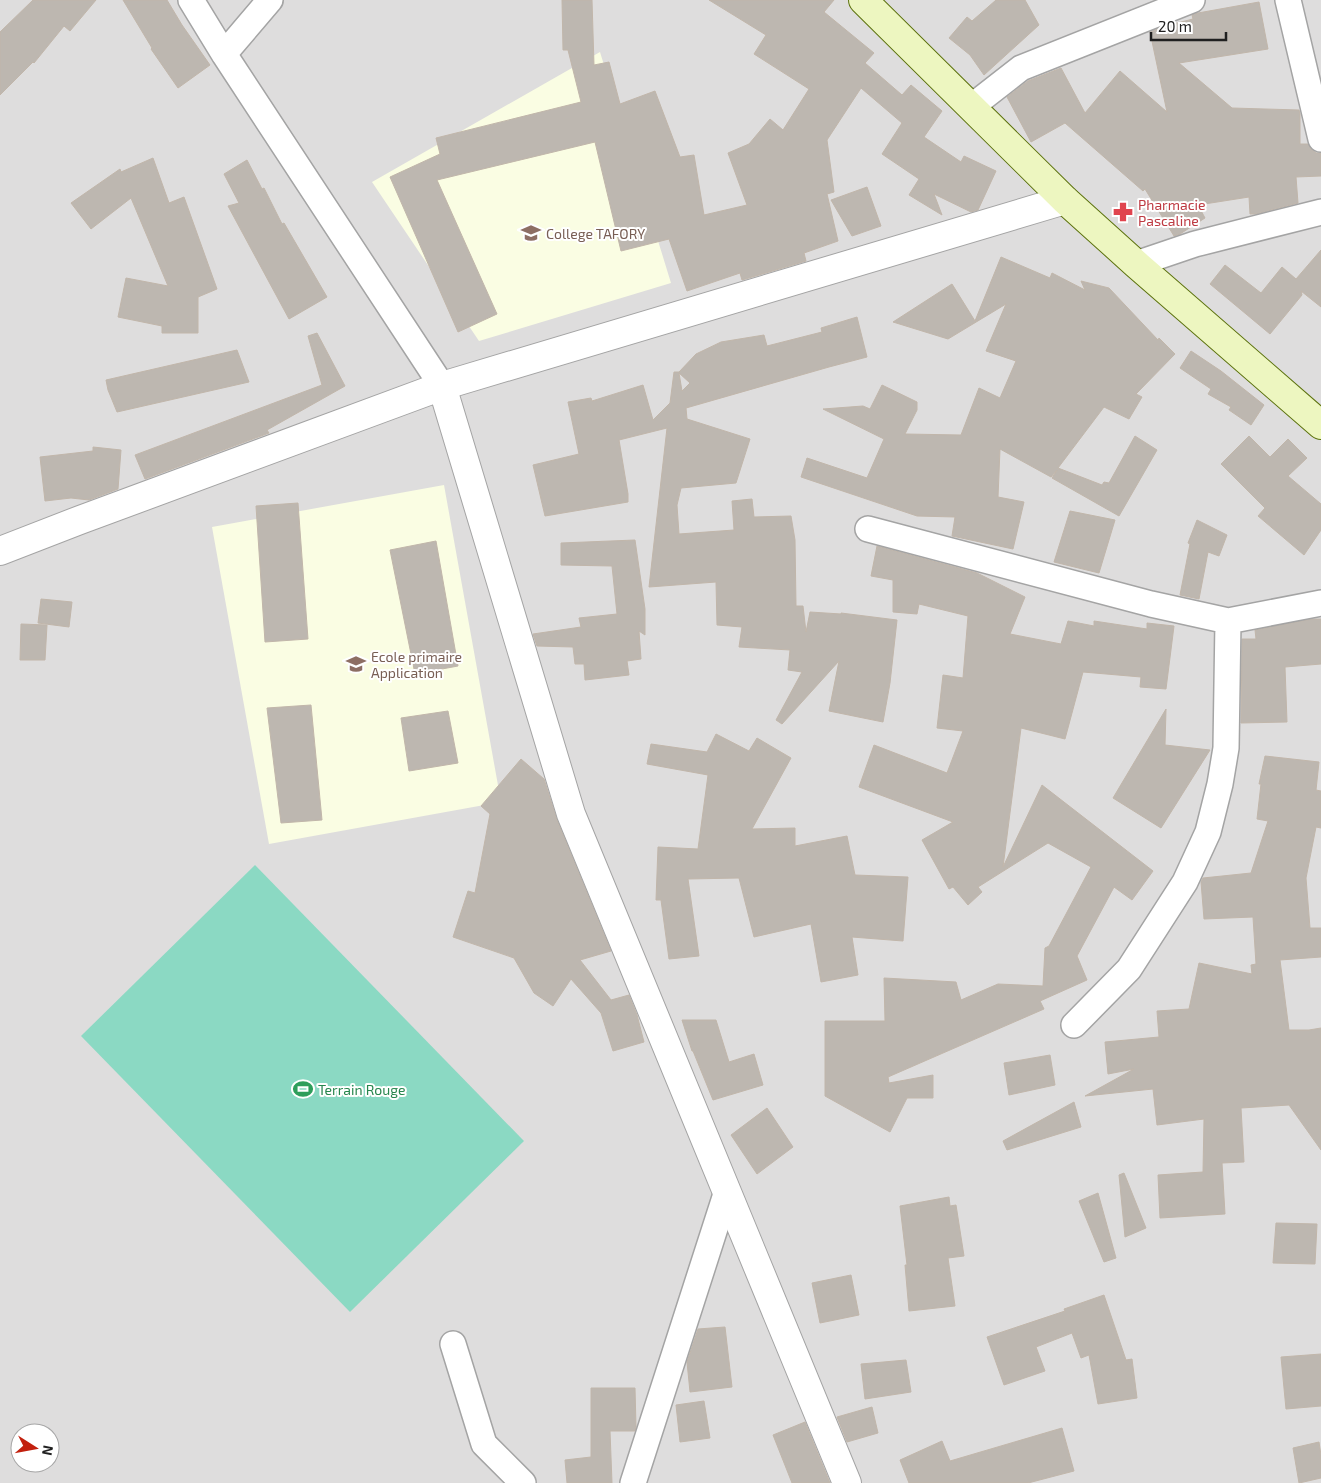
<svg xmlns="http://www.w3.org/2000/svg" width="1321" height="1483" viewBox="0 0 1321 1483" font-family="'Exo 2',sans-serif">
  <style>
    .residential { fill: #dedddd; fill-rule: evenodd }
    .education { fill: #fafde3 }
    .pitch { fill: #8bd9c3 }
    .building { fill: #bdb7b0; stroke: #c1b6aa; fill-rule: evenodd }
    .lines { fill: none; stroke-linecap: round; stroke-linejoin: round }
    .minor-casing { stroke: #a4a4a4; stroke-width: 28 }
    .tertiary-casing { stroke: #a4a4a4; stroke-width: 30 }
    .secondary-casing { stroke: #5c720d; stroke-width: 30 }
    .minor { stroke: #fff; stroke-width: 25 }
    .tertiary { stroke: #fff; stroke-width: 28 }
    .secondary { stroke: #edf6c0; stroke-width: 28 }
    .labels { text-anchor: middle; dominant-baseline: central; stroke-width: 4; stroke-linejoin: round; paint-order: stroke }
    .health-label { font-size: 14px; fill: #be3a42; stroke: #fff; text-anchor: start }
    .education-label { font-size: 14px; fill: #785e54; stroke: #fff; text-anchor: start }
    .leisure-label { font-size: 14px; fill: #27864d; stroke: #fff; text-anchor: start }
  </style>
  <rect width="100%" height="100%" fill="#f0eee7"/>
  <path class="residential" d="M 0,0 L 1321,0 L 1321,1483 L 0,1483 ZM 20,1433 L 50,1433 L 50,1463 L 20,1463 Z"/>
  <path class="education" d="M 600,52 L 671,283 L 479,341 L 372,182 Z
    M 444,485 L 501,802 L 269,844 L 212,527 Z"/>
  <path class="pitch" d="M 255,865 L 524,1141 L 350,1312 L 81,1036 Z"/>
  <path class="building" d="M 33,0 L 96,0 L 70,31 L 64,26 L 34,63 L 33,62 L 0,95 L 0,32 Z
    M 123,0 L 167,0 L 182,25 L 210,65 L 178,88 L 151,49 L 152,48 Z
    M 562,0 L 592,0 L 594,65 L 609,62 L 620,104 L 655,91 L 680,157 L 694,155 L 704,215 L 747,205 L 728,153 L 749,144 L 770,119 L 783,130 L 809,89 L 754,54 L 766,35 L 709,0 L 834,0 L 824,12 L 874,53 L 865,63 L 902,95 L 911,85 L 942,111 L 924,137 L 961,162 L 964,156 L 996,171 L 978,210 L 971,212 L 934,194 L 942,215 L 909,195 L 919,179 L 882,154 L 902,123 L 861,88 L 827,140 L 834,192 L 827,194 L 838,241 L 804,253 L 806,261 L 742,280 L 740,273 L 687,291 L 669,239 L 621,251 L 595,142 L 437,180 L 497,314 L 458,332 L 390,177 L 440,154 L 436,138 L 581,102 L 568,50 L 563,50 Z
    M 996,0 L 1025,0 L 1039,25 L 984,75 L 970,55 L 949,38 L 967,17 L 972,21 Z
    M 1259,2 L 1268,49 L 1179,63 L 1232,108 L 1299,110 L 1300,114 L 1300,144 L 1308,144 L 1311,149 L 1316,153 L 1321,153 L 1321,176 L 1296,177 L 1298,203 L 1256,214 L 1250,214 L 1249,197 L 1198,205 L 1205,218 L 1180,234 L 1174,236 L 1145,189 L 1143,191 L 1065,123 L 1031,142 L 1007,97 L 1028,81 L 1061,68 L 1085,113 L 1120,71 L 1167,112 L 1150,32 L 1169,25 L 1193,19 L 1192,15 L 1198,13 Z
    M 153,158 L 169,203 L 184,197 L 217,289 L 198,297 L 198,333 L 162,333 L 162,326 L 118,317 L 126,278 L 168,286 L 131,198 L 91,229 L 71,203 L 120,169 L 121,172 Z
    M 247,160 L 262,189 L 264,188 L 282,224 L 284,223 L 327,297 L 289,319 L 228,206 L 239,203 L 224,174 Z
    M 867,187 L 881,226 L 852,236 L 831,200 Z
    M 1321,250 L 1321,307 L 1301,291 L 1302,295 L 1270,334 L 1210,284 L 1225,265 L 1261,293 L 1282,267 L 1296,279 Z
    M 1001,257 L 1050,278 L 1052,273 L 1085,290 L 1081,281 L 1109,288 L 1158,340 L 1159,338 L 1175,354 L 1136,394 L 1142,397 L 1129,419 L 1104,407 L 1058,468 L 1102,485 L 1104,482 L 1109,483 L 1135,436 L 1157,450 L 1119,516 L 1052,478 L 1057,470 L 1051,477 L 1000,449 L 998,497 L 1024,502 L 1013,549 L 952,536 L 955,517 L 917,516 L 801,477 L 807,458 L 867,478 L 884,439 L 823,409 L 863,406 L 870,409 L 882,385 L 917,402 L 917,410 L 905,434 L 961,435 L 979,388 L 1000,398 L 1016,361 L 986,351 L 1006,304 L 948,339 L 893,322 L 952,284 L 975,321 Z
    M 857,317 L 867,357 L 829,367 L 686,408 L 687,419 L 750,439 L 736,483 L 681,488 L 677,505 L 679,534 L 734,530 L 732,501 L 752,499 L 754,517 L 791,516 L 795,540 L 796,606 L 803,606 L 806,632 L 810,612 L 841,614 L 841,613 L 897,620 L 890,683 L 883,722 L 829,711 L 839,661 L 782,724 L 776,720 L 802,672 L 788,670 L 790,650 L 739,647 L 742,627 L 717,625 L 716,582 L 649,587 L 667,428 L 619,440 L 628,494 L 628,502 L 545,516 L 533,465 L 579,454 L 568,402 L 591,398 L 592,401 L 643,385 L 653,420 L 670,403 L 674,372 L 679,372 L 696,354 L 721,342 L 764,335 L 767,346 L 822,332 L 821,328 ZM 679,373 L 690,383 L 682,391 Z
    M 317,333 L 345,386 L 267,430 L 269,433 L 145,479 L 135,455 L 322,385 L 308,336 Z
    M 237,350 L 249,382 L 117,412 L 108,390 L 106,380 Z
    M 1191,351 L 1221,371 L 1264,405 L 1251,425 L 1229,410 L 1231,407 L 1208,394 L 1211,389 L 1180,368 Z
    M 1249,436 L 1270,457 L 1288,439 L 1307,458 L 1288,476 L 1321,504 L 1321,530 L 1304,555 L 1258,516 L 1265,508 L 1221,464 Z
    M 93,447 L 121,450 L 118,489 L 89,500 L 71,498 L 45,501 L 40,457 L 93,451 Z
    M 298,503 L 308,639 L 265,642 L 256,506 Z
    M 1070,511 L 1115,520 L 1099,573 L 1054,562 Z
    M 1197,520 L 1227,535 L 1219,556 L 1208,552 L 1199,599 L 1180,595 L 1190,544 L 1188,543 Z
    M 635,540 L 645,609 L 645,635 L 639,631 L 641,659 L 627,661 L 629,675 L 585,680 L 584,664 L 575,664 L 573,647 L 537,646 L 533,634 L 581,627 L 579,618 L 617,614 L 612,566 L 561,565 L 561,543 Z
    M 436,541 L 458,666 L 415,674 L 390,550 Z
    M 877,546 L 977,573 L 1025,597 L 1010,634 L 1061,644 L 1068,621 L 1094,626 L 1094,621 L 1147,629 L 1147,623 L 1174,626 L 1166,689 L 1140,687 L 1141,677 L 1083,672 L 1065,739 L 1021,728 L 1003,867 L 1042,785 L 1153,871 L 1132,900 L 1114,887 L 1077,956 L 1087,980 L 1040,1001 L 1044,1009 L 888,1077 L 889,1083 L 933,1075 L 933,1098 L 907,1098 L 890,1132 L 825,1096 L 825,1021 L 885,1021 L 884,978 L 956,982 L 961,1000 L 998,984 L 1043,986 L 1045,948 L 1049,946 L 1091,867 L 1048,843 L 978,887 L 982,892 L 968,905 L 953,887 L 949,889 L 922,840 L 953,822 L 859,787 L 874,745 L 947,773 L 963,731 L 937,728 L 943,675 L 963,678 L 968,616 L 919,604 L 917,614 L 893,612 L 893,580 L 871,576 Z
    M 41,599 L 72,602 L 69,627 L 38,623 Z
    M 1312,619 L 1321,619 L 1321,664 L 1285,667 L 1287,722 L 1241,723 L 1242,639 L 1256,639 L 1255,630 Z
    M 21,624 L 47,625 L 45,660 L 20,660 Z
    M 311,705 L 322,820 L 281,823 L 267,708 Z
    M 1166,709 L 1165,745 L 1210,750 L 1161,828 L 1113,798 Z
    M 448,711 L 458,763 L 409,771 L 401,718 Z
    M 716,734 L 749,751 L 757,738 L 791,758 L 752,829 L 795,828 L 795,846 L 847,836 L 855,875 L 908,877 L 903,941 L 852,937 L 858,975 L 821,982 L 811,924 L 754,937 L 739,878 L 688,879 L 699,956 L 669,959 L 661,900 L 656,900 L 658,847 L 698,849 L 708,775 L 647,764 L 651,744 L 707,752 Z
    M 1265,756 L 1319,762 L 1316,790 L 1321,791 L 1321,828 L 1316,827 L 1306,878 L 1310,928 L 1321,928 L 1321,957 L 1280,960 L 1289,1030 L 1309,1030 L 1321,1028 L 1321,1150 L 1289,1105 L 1241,1108 L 1244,1162 L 1222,1163 L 1225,1214 L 1160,1218 L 1158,1175 L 1203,1172 L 1204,1119 L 1157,1125 L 1153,1089 L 1085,1096 L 1134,1069 L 1108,1074 L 1105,1042 L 1159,1037 L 1157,1011 L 1189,1009 L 1199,963 L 1252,974 L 1251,965 L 1256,964 L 1253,917 L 1204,919 L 1201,882 L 1203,878 L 1251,873 L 1268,821 L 1257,819 L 1261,784 L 1259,784 Z
    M 521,759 L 544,779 L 557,820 L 611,951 L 580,960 L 611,1000 L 629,995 L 637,1015 L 644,1042 L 613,1051 L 601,1013 L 571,979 L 553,1006 L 534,993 L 514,958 L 453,937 L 468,891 L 475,893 L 490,814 L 481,806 Z
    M 682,1020 L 716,1020 L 729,1062 L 754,1054 L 763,1085 L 713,1100 L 693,1051 L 692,1051 Z
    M 1050,1055 L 1055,1085 L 1009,1095 L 1004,1063 Z
    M 1074,1102 L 1081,1127 L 1007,1150 L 1003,1141 Z
    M 767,1108 L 793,1147 L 757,1174 L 731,1135 Z
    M 1124,1173 L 1146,1228 L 1125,1237 L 1119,1175 Z
    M 1098,1193 L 1116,1258 L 1104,1262 L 1079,1201 Z
    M 949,1197 L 950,1206 L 956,1205 L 964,1256 L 948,1258 L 955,1306 L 909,1311 L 905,1265 L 907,1265 L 900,1206 Z
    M 1276,1223 L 1317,1224 L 1315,1264 L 1273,1263 Z
    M 851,1275 L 859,1315 L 820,1323 L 812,1283 Z
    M 1104,1295 L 1126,1360 L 1132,1359 L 1137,1398 L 1098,1404 L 1089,1355 L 1081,1358 L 1072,1333 L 1036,1347 L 1045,1371 L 1004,1385 L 987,1337 L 1065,1311 L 1064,1309 Z
    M 725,1327 L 732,1387 L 690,1392 L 687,1362 L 698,1329 Z
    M 1321,1354 L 1321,1406 L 1286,1409 L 1281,1357 Z
    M 906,1360 L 911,1392 L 865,1399 L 861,1364 Z
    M 591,1388 L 635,1388 L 636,1427 L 635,1431 L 610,1431 L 612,1483 L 567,1483 L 565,1460 L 591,1457 Z
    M 704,1401 L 710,1438 L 680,1442 L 676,1405 Z
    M 872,1407 L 878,1433 L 847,1442 L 837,1417 Z
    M 805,1422 L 830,1483 L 792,1483 L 773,1435 Z
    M 1062,1428 L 1074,1471 L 1028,1483 L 909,1483 L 900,1460 L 942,1441 L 950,1461 Z
    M 1319,1442 L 1321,1455 L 1321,1478 L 1299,1483 L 1293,1448 Z"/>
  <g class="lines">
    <defs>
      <path id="minor" d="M 191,0 L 224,54 L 442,386
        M 1288,0 L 1321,139
        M 224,54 L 270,0
        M 971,107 L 1021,68 L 1192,0
        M 1136,264 L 1195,244 L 1321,212
        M 868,529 L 1151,604 L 1228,621 L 1321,603
        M 1074,1025 L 1129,969 L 1185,882 L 1208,832 L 1220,784 L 1226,748 L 1228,621
        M 453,1344 L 484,1444 L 523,1483
        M 633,1483 L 727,1191"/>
      <path id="tertiary" d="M 442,386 L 571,814 L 847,1483
        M 0,551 L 80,520 L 442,386 L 1065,200"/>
      <path id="secondary" d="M 863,0 L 1065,200 L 1136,264 L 1321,425"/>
    </defs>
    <use href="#minor" class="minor-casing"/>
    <use href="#tertiary" class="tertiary-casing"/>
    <use href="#secondary" class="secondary-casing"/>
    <use href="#minor" class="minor"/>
    <use href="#tertiary" class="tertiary"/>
    <use href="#secondary" class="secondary"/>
  </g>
  <defs>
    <symbol id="pharmacy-bare" viewBox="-9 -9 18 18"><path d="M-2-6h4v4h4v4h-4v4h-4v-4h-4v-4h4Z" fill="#e0444e" stroke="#fff" stroke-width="2.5" paint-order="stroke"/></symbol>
    <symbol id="university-bare" viewBox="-9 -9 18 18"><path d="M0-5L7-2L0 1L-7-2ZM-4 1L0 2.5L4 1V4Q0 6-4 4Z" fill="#8d6e63" stroke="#fff" stroke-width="2.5" paint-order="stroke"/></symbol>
    <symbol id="school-bare" viewBox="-9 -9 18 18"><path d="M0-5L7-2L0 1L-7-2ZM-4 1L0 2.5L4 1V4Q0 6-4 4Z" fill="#8d6e63" stroke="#fff" stroke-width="2.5" paint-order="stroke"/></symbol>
    <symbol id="stadium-bare" viewBox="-9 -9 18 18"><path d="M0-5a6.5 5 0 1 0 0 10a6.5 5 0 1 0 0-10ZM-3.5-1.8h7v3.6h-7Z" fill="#2e9e5b" stroke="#fff" stroke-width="2.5" paint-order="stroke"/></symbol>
  </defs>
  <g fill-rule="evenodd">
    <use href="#pharmacy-bare" x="1109" y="198" width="28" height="28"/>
    <use href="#university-bare" x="517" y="219" width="28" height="28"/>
    <use href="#school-bare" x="342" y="650" width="28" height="28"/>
    <use href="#stadium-bare" x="289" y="1075" width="28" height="28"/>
  </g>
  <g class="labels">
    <g class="health-label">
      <text x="1138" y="204">Pharmacie<tspan x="1138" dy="16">Pascaline</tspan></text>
    </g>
    <g class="education-label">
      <text x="546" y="233">College TAFORY</text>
      <text x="371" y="656">Ecole primaire<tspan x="371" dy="16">Application</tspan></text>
    </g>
    <g class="leisure-label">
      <text x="318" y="1089">Terrain Rouge</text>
    </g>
  </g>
  <g transform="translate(35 1448) rotate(101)"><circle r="24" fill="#ffffff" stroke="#a6a6a6"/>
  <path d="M0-4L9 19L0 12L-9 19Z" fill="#c2200e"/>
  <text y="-8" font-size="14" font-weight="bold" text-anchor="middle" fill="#202020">N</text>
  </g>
  <path d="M1151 32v8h75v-8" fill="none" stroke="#202020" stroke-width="2.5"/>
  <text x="1158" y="32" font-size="15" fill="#202020" stroke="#ffffff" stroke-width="4" paint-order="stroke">20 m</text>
</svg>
